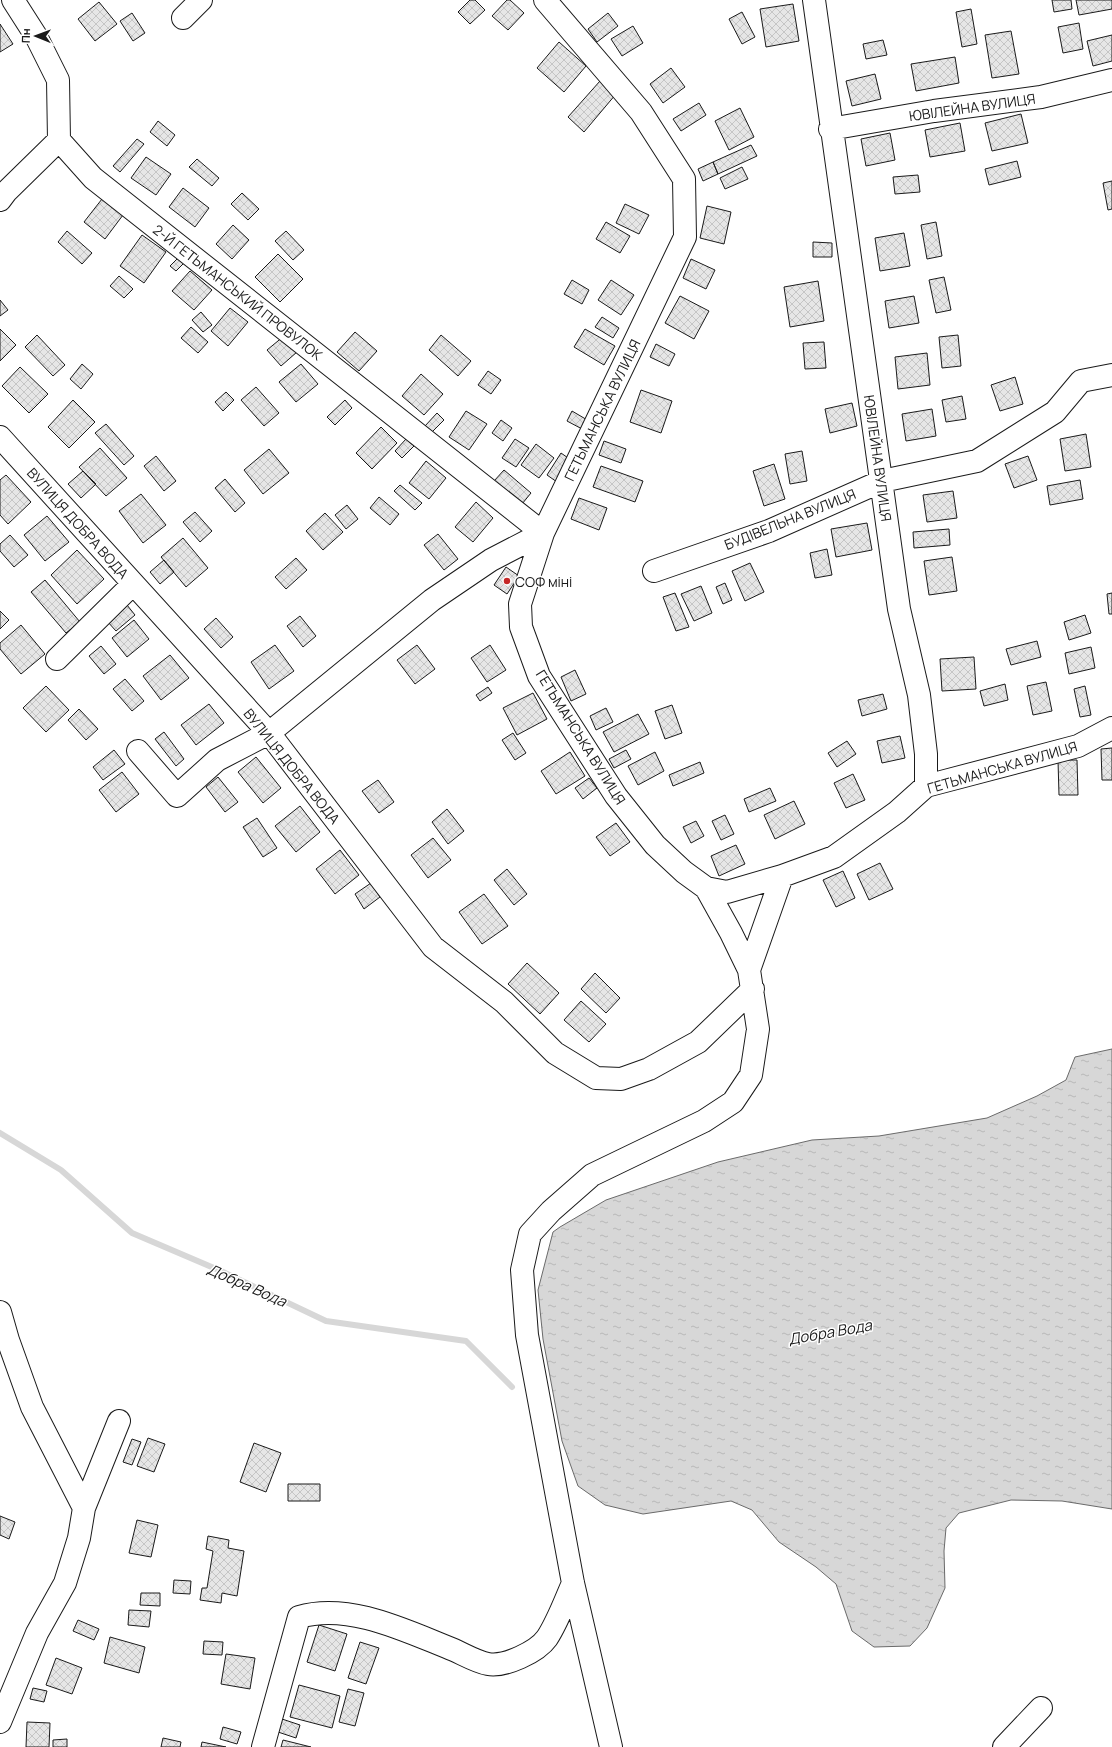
<svg xmlns="http://www.w3.org/2000/svg" width="1112" height="1747" viewBox="0 0 1112 1747" font-family="Manrope,sans-serif">
  <style>
    .water { fill: url(#water-ripples); stroke: #6a6a6a }
    .lines { fill: none; stroke-linecap: round; stroke-linejoin: round }
    .stream { stroke: #d7d7d7; stroke-width: 6 }
    .building { fill: url(#building-cross-hatch); stroke: #1a1a1a }
    .minor-casing { stroke: #1a1a1a; stroke-width: 24 }
    .minor { stroke: #fff; stroke-width: 22 }
    .poi-dot { fill: #c62828; stroke: #fff; stroke-width: 1.5 }
    .labels { text-anchor: middle; dominant-baseline: central; stroke-width: 3; stroke-linejoin: round; paint-order: stroke }
    .street-label { font-size: 14px; fill: #1a1a1a; stroke: #fff }
    .poi-label { font-size: 14px; fill: #1a1a1a; stroke: #fff; text-anchor: start }
    .water-label { font-size: 15px; font-style: italic; fill: #1a1a1a; stroke: #fff }
  </style>
  <defs>
    <pattern id="water-ripples" width="26" height="14" patternUnits="userSpaceOnUse"><rect width="26" height="14" fill="#d7d7d7"/><path d="M2 4q2-2 4 0t4 0M15 11q2-2 4 0t4 0" fill="none" stroke="#b8b8b8"/></pattern>
    <pattern id="building-cross-hatch" width="8" height="8" patternUnits="userSpaceOnUse"><rect width="8" height="8" fill="#e6e6e6"/><path d="M0 0l8 8M0 8l8-8" fill="none" stroke="#c5c5c5"/></pattern>
  </defs>
  <rect width="100%" height="100%" fill="#fff"/>
  <path class="water" d="M 1112,1049 L 1112,1509 L 1062,1501 L 1011,1500 L 959,1513 L 946,1528 L 944,1551 L 945,1588 L 927,1628 L 910,1646 L 874,1647 L 852,1631 L 836,1584 L 816,1567 L 779,1542 L 752,1510 L 731,1501 L 643,1514 L 605,1505 L 578,1486 L 562,1441 L 543,1339 L 538,1290 L 553,1232 L 560,1227 L 606,1200 L 718,1162 L 812,1140 L 879,1136 L 987,1118 L 1037,1096 L 1066,1080 L 1075,1057 Z"/>
  <g class="lines">
    <path class="stream" d="M 0,1133 L 61,1170 L 132,1233 L 221,1271 L 326,1321 L 466,1341 L 512,1387"/>
  </g>
  <path class="building" d="M 470,0 L 475,0 L 485,10 L 470,24 L 458,12 Z
    M 507,0 L 510,0 L 524,13 L 508,30 L 492,16 Z
    M 1052,0 L 1071,0 L 1072,9 L 1054,12 Z
    M 1076,0 L 1112,0 L 1112,9 L 1079,15 Z
    M 99,2 L 117,24 L 95,41 L 78,19 Z
    M 793,4 L 799,41 L 766,47 L 760,9 Z
    M 971,9 L 977,44 L 962,47 L 956,12 Z
    M 742,12 L 755,37 L 742,44 L 729,19 Z
    M 132,13 L 145,33 L 133,41 L 120,21 Z
    M 608,13 L 618,26 L 597,42 L 588,29 Z
    M 1079,23 L 1083,49 L 1063,53 L 1058,27 Z
    M 0,24 L 13,44 L 0,52 Z
    M 633,26 L 643,43 L 622,56 L 611,39 Z
    M 1011,31 L 1019,74 L 992,78 L 985,35 Z
    M 1112,35 L 1112,61 L 1093,66 L 1087,41 Z
    M 883,40 L 887,55 L 866,59 L 863,44 Z
    M 559,42 L 586,66 L 564,92 L 537,68 Z
    M 955,57 L 959,83 L 916,91 L 911,64 Z
    M 671,68 L 685,87 L 663,103 L 650,84 Z
    M 875,74 L 881,99 L 852,106 L 846,81 Z
    M 600,81 L 616,94 L 584,132 L 568,117 Z
    M 699,103 L 706,115 L 681,131 L 673,119 Z
    M 740,108 L 754,137 L 729,150 L 715,121 Z
    M 1021,114 L 1028,143 L 992,151 L 985,123 Z
    M 158,121 L 175,135 L 167,146 L 150,132 Z
    M 960,123 L 965,151 L 930,157 L 925,130 Z
    M 890,133 L 895,160 L 866,166 L 861,139 Z
    M 137,139 L 144,144 L 120,172 L 113,166 Z
    M 751,145 L 757,156 L 718,174 L 713,162 Z
    M 146,157 L 171,174 L 156,195 L 131,178 Z
    M 197,159 L 219,178 L 212,186 L 189,167 Z
    M 1017,161 L 1021,177 L 989,185 L 985,169 Z
    M 713,162 L 718,174 L 703,181 L 698,169 Z
    M 742,167 L 748,179 L 725,189 L 720,178 Z
    M 918,175 L 920,192 L 895,194 L 893,177 Z
    M 1112,181 L 1112,209 L 1108,210 L 1103,183 Z
    M 183,188 L 209,208 L 195,227 L 169,207 Z
    M 242,193 L 259,209 L 248,220 L 231,204 Z
    M 102,199 L 123,215 L 105,239 L 84,222 Z
    M 625,204 L 649,215 L 639,234 L 616,223 Z
    M 707,206 L 731,212 L 724,244 L 700,238 Z
    M 606,222 L 630,236 L 620,253 L 596,239 Z
    M 936,222 L 942,256 L 927,259 L 921,225 Z
    M 233,225 L 249,240 L 232,259 L 216,244 Z
    M 67,231 L 92,253 L 82,264 L 58,242 Z
    M 286,231 L 304,250 L 293,260 L 275,241 Z
    M 904,233 L 910,266 L 880,271 L 875,238 Z
    M 142,235 L 166,252 L 144,283 L 120,266 Z
    M 813,242 L 832,243 L 832,257 L 813,257 Z
    M 278,254 L 303,279 L 280,302 L 255,277 Z
    M 181,255 L 187,260 L 176,271 L 170,266 Z
    M 691,259 L 715,270 L 706,289 L 683,278 Z
    M 190,271 L 212,290 L 194,310 L 172,291 Z
    M 119,276 L 133,289 L 124,298 L 110,286 Z
    M 944,277 L 951,310 L 936,313 L 929,280 Z
    M 572,280 L 589,290 L 582,304 L 564,294 Z
    M 611,280 L 634,295 L 621,315 L 598,300 Z
    M 818,281 L 824,321 L 790,327 L 784,287 Z
    M 680,296 L 709,311 L 694,339 L 665,323 Z
    M 914,296 L 919,323 L 889,328 L 885,301 Z
    M 0,300 L 8,310 L 0,316 Z
    M 230,308 L 248,322 L 228,346 L 211,331 Z
    M 201,312 L 212,325 L 203,332 L 192,320 Z
    M 602,317 L 619,328 L 613,338 L 595,327 Z
    M 191,327 L 208,342 L 198,353 L 181,338 Z
    M 0,329 L 16,345 L 0,361 Z
    M 585,329 L 615,346 L 604,365 L 574,347 Z
    M 355,332 L 377,351 L 359,371 L 337,352 Z
    M 37,335 L 65,365 L 53,376 L 25,347 Z
    M 441,335 L 471,361 L 458,376 L 429,350 Z
    M 958,335 L 961,366 L 942,368 L 939,337 Z
    M 284,336 L 297,352 L 281,366 L 267,350 Z
    M 824,342 L 826,368 L 805,369 L 803,343 Z
    M 656,344 L 675,354 L 669,366 L 650,357 Z
    M 927,353 L 930,385 L 898,389 L 895,357 Z
    M 82,364 L 93,374 L 81,389 L 70,379 Z
    M 301,364 L 318,384 L 296,402 L 279,382 Z
    M 20,367 L 48,394 L 29,413 L 2,386 Z
    M 488,371 L 501,380 L 491,394 L 478,385 Z
    M 421,374 L 443,394 L 424,415 L 402,396 Z
    M 1015,377 L 1023,404 L 1000,411 L 991,385 Z
    M 256,387 L 279,413 L 264,426 L 241,400 Z
    M 641,390 L 672,401 L 661,433 L 630,422 Z
    M 226,392 L 234,400 L 223,411 L 215,402 Z
    M 962,396 L 966,419 L 946,422 L 942,400 Z
    M 73,400 L 95,422 L 69,448 L 48,427 Z
    M 345,400 L 352,408 L 335,425 L 327,417 Z
    M 852,403 L 857,426 L 830,433 L 825,409 Z
    M 932,409 L 936,436 L 906,441 L 902,414 Z
    M 466,411 L 487,424 L 469,450 L 449,437 Z
    M 572,411 L 589,421 L 584,430 L 567,421 Z
    M 437,413 L 444,420 L 431,433 L 425,426 Z
    M 501,420 L 512,428 L 503,441 L 492,433 Z
    M 106,424 L 134,456 L 124,465 L 95,433 Z
    M 381,427 L 397,443 L 372,469 L 356,453 Z
    M 1086,434 L 1091,467 L 1065,471 L 1060,439 Z
    M 406,439 L 414,446 L 402,458 L 395,451 Z
    M 515,439 L 529,448 L 516,467 L 502,458 Z
    M 604,441 L 626,449 L 621,463 L 599,455 Z
    M 536,444 L 554,458 L 539,478 L 521,465 Z
    M 100,448 L 127,478 L 106,496 L 79,467 Z
    M 269,449 L 289,473 L 263,494 L 244,470 Z
    M 802,451 L 807,481 L 790,484 L 785,454 Z
    M 561,453 L 571,460 L 557,482 L 547,475 Z
    M 156,456 L 176,481 L 164,491 L 144,466 Z
    M 1028,456 L 1037,480 L 1014,488 L 1005,464 Z
    M 426,461 L 446,478 L 429,499 L 409,483 Z
    M 774,464 L 785,499 L 764,506 L 753,471 Z
    M 601,466 L 643,481 L 635,502 L 593,487 Z
    M 504,470 L 531,493 L 522,504 L 494,481 Z
    M 83,471 L 96,484 L 81,498 L 68,484 Z
    M 6,475 L 31,502 L 8,524 L 0,515 L 0,480 Z
    M 225,479 L 245,503 L 235,512 L 215,488 Z
    M 1080,480 L 1083,499 L 1050,505 L 1047,486 Z
    M 400,485 L 422,503 L 415,510 L 394,491 Z
    M 953,491 L 957,518 L 927,522 L 923,495 Z
    M 141,494 L 166,525 L 143,543 L 119,511 Z
    M 379,497 L 399,514 L 390,525 L 370,508 Z
    M 579,498 L 607,508 L 599,530 L 571,519 Z
    M 476,502 L 493,518 L 473,542 L 455,527 Z
    M 347,505 L 358,519 L 346,529 L 335,515 Z
    M 195,512 L 212,531 L 200,542 L 183,522 Z
    M 325,513 L 343,532 L 323,550 L 306,531 Z
    M 47,516 L 69,542 L 45,561 L 24,535 Z
    M 867,523 L 872,550 L 836,557 L 831,529 Z
    M 949,529 L 950,545 L 914,548 L 913,532 Z
    M 438,534 L 458,559 L 444,570 L 424,545 Z
    M 10,535 L 28,555 L 14,567 L 0,551 L 0,544 Z
    M 183,538 L 208,568 L 186,587 L 161,557 Z
    M 827,549 L 832,575 L 815,578 L 810,553 Z
    M 77,550 L 104,579 L 77,604 L 51,575 Z
    M 952,557 L 957,591 L 929,595 L 924,561 Z
    M 296,558 L 307,570 L 286,589 L 275,577 Z
    M 164,560 L 174,572 L 160,584 L 150,572 Z
    M 750,563 L 764,592 L 745,601 L 732,571 Z
    M 506,567 L 519,576 L 507,594 L 494,585 Z
    M 45,580 L 80,622 L 66,633 L 31,592 Z
    M 725,583 L 732,600 L 723,604 L 716,587 Z
    M 701,586 L 712,613 L 694,621 L 681,594 Z
    M 675,593 L 689,627 L 676,631 L 663,597 Z
    M 1112,593 L 1112,614 L 1109,614 L 1107,594 Z
    M 127,605 L 135,615 L 116,631 L 107,621 Z
    M 0,611 L 9,620 L 0,629 Z
    M 1085,615 L 1091,633 L 1069,640 L 1064,622 Z
    M 300,616 L 316,636 L 303,647 L 287,626 Z
    M 216,618 L 233,637 L 221,648 L 204,629 Z
    M 134,620 L 149,639 L 127,657 L 112,638 Z
    M 21,625 L 45,654 L 21,674 L 0,649 L 0,643 Z
    M 1037,641 L 1041,657 L 1011,665 L 1006,649 Z
    M 275,645 L 294,671 L 269,689 L 251,662 Z
    M 417,645 L 435,669 L 415,684 L 397,660 Z
    M 490,645 L 506,670 L 487,682 L 471,658 Z
    M 101,646 L 116,664 L 104,674 L 89,656 Z
    M 1091,647 L 1095,668 L 1069,674 L 1065,653 Z
    M 170,655 L 189,678 L 161,700 L 143,676 Z
    M 974,657 L 976,689 L 942,691 L 940,659 Z
    M 575,670 L 586,694 L 571,701 L 561,677 Z
    M 125,679 L 144,701 L 132,711 L 113,689 Z
    M 1046,682 L 1052,711 L 1033,715 L 1027,686 Z
    M 1005,684 L 1008,700 L 984,706 L 980,691 Z
    M 46,686 L 69,710 L 46,732 L 23,708 Z
    M 1085,686 L 1091,715 L 1080,717 L 1074,689 Z
    M 488,687 L 492,693 L 480,701 L 476,695 Z
    M 533,693 L 547,719 L 517,735 L 503,708 Z
    M 883,694 L 887,709 L 862,716 L 858,700 Z
    M 209,704 L 224,723 L 196,745 L 181,725 Z
    M 672,705 L 682,733 L 665,739 L 655,711 Z
    M 606,708 L 613,722 L 596,730 L 590,716 Z
    M 79,709 L 98,729 L 86,740 L 68,720 Z
    M 638,714 L 649,734 L 614,752 L 603,732 Z
    M 164,732 L 184,759 L 176,766 L 155,739 Z
    M 513,733 L 526,753 L 515,760 L 502,740 Z
    M 900,736 L 905,758 L 882,763 L 877,741 Z
    M 847,741 L 856,754 L 837,767 L 828,753 Z
    M 1112,748 L 1112,780 L 1102,780 L 1101,749 Z
    M 114,750 L 125,764 L 103,780 L 93,767 Z
    M 626,750 L 631,759 L 614,768 L 609,759 Z
    M 570,752 L 585,776 L 556,794 L 541,771 Z
    M 655,752 L 664,771 L 638,785 L 628,766 Z
    M 256,757 L 281,788 L 263,803 L 238,772 Z
    M 1058,760 L 1077,760 L 1078,795 L 1059,795 Z
    M 700,762 L 704,773 L 673,786 L 669,775 Z
    M 122,772 L 139,794 L 116,812 L 99,790 Z
    M 853,774 L 865,800 L 846,808 L 834,783 Z
    M 218,777 L 238,802 L 225,812 L 206,787 Z
    M 589,778 L 597,788 L 583,799 L 575,788 Z
    M 378,780 L 394,802 L 379,813 L 362,791 Z
    M 770,788 L 776,801 L 749,812 L 744,799 Z
    M 794,801 L 805,824 L 775,839 L 764,815 Z
    M 300,806 L 320,832 L 296,852 L 275,826 Z
    M 447,809 L 464,831 L 448,844 L 432,822 Z
    M 725,815 L 734,834 L 721,840 L 712,821 Z
    M 257,818 L 277,848 L 263,857 L 243,827 Z
    M 696,821 L 704,836 L 691,843 L 683,827 Z
    M 616,823 L 630,842 L 610,856 L 596,837 Z
    M 433,838 L 451,860 L 428,878 L 411,855 Z
    M 736,845 L 745,864 L 719,876 L 711,856 Z
    M 340,850 L 359,875 L 335,894 L 316,869 Z
    M 880,863 L 893,889 L 869,900 L 857,874 Z
    M 507,869 L 527,894 L 514,905 L 494,880 Z
    M 843,871 L 855,898 L 836,907 L 823,880 Z
    M 371,883 L 380,897 L 364,909 L 355,894 Z
    M 484,894 L 508,926 L 482,944 L 459,912 Z
    M 527,963 L 559,993 L 540,1014 L 508,984 Z
    M 595,973 L 620,998 L 606,1013 L 581,989 Z
    M 581,1001 L 606,1024 L 589,1042 L 564,1020 Z
    M 148,1438 L 165,1444 L 154,1472 L 137,1466 Z
    M 132,1439 L 141,1442 L 132,1465 L 123,1462 Z
    M 254,1443 L 281,1453 L 266,1492 L 240,1482 Z
    M 288,1484 L 320,1484 L 320,1501 L 288,1501 Z
    M 0,1516 L 15,1522 L 9,1539 L 0,1535 Z
    M 137,1520 L 158,1525 L 151,1557 L 129,1553 Z
    M 208,1536 L 229,1540 L 228,1548 L 244,1551 L 237,1596 L 222,1593 L 221,1603 L 200,1600 L 202,1588 L 207,1588 L 213,1551 L 206,1549 Z
    M 174,1580 L 191,1581 L 190,1594 L 173,1593 Z
    M 141,1593 L 160,1593 L 160,1606 L 140,1605 Z
    M 129,1610 L 151,1611 L 149,1627 L 128,1625 Z
    M 78,1620 L 99,1629 L 94,1640 L 73,1631 Z
    M 319,1625 L 347,1634 L 335,1671 L 307,1662 Z
    M 110,1637 L 145,1647 L 139,1673 L 104,1663 Z
    M 204,1641 L 223,1642 L 222,1655 L 203,1654 Z
    M 360,1642 L 379,1648 L 366,1684 L 348,1678 Z
    M 226,1654 L 255,1658 L 250,1689 L 221,1684 Z
    M 56,1658 L 82,1668 L 72,1694 L 46,1685 Z
    M 299,1685 L 340,1696 L 332,1728 L 290,1717 Z
    M 33,1688 L 47,1691 L 44,1702 L 30,1699 Z
    M 348,1689 L 364,1693 L 355,1726 L 339,1722 Z
    M 282,1719 L 300,1725 L 296,1738 L 278,1732 Z
    M 27,1722 L 50,1723 L 49,1747 L 26,1747 Z
    M 223,1727 L 241,1732 L 237,1744 L 220,1739 Z
    M 163,1738 L 181,1742 L 180,1747 L 161,1747 Z
    M 67,1739 L 67,1747 L 53,1747 L 53,1740 Z
    M 283,1740 L 311,1747 L 281,1747 Z
    M 202,1742 L 226,1747 L 201,1747 Z"/>
  <g class="lines">
    <defs>
      <path id="minor" d="M 13,0 L 36,36 L 58,80 L 59,140 L 93,178 L 543,533 L 491,560 L 432,600 L 269,733 L 217,760 L 177,796 L 138,751
        M 545,0 L 641,112 L 684,179 L 685,237 L 543,533 L 520,604 L 521,627 L 539,676 L 616,796 L 655,845 L 684,872 L 706,888 L 727,892 L 782,876 L 834,857 L 897,812 L 926,786 L 1078,746 L 1112,728
        M 814,0 L 899,609 L 919,695 L 926,754 L 926,786
        M 183,18 L 201,0
        M 830,129 L 934,111 L 1041,97 L 1112,80
        M 0,200 L 6,192 L 59,140
        M 0,437 L 269,733 L 433,947 L 504,1002 L 555,1053 L 596,1078 L 621,1079 L 649,1069 L 698,1042 L 753,989
        M 654,571 L 769,531 L 882,481 L 977,461 L 1055,412 L 1081,381 L 1112,375
        M 57,659 L 133,584
        M 706,888 L 731,933 L 749,970
        M 0,1312 L 8,1340 L 32,1407 L 84,1508
        M 0,1722 L 37,1633 L 65,1583 L 79,1538 L 84,1508 L 119,1421
        M 263,1747 L 299,1617 C 350,1602 408,1632 454,1650 C 465,1655 477,1662 488,1664 C 505,1667 537,1652 547,1638 C 558,1621 565,1601 573,1583
        M 611,1747 L 573,1583 L 527,1335 L 522,1270 L 530,1234 L 551,1211 L 592,1175 L 704,1121 L 733,1102 L 751,1075 L 758,1029 L 749,970 L 782,876
        M 1004,1747 L 1041,1708"/>
    </defs>
    <use href="#minor" class="minor-casing"/>
    <use href="#minor" class="minor"/>
  </g>
  <circle class="poi-dot" cx="507" cy="581" r="4"/>
  <g class="labels">
    <g class="street-label">
      <text transform="translate(972 107) rotate(-8)">ЮВІЛЕЙНА ВУЛИЦЯ</text>
      <text transform="translate(238 292) rotate(38)">2-Й ГЕТЬМАНСЬКИЙ ПРОВУЛОК</text>
      <text transform="translate(602 410) rotate(-64)">ГЕТЬМАНСЬКА ВУЛИЦЯ</text>
      <text transform="translate(878 458) rotate(82)">ЮВІЛЕЙНА ВУЛИЦЯ</text>
      <text transform="translate(790 519) rotate(-22)">БУДІВЕЛЬНА ВУЛИЦЯ</text>
      <text transform="translate(78 523) rotate(48)">ВУЛИЦЯ ДОБРА ВОДА</text>
      <text transform="translate(581 737) rotate(58)">ГЕТЬМАНСЬКА ВУЛИЦЯ</text>
      <text transform="translate(292 766) rotate(51)">ВУЛИЦЯ ДОБРА ВОДА</text>
      <text transform="translate(1002 767) rotate(-16)">ГЕТЬМАНСЬКА ВУЛИЦЯ</text>
    </g>
    <g class="poi-label">
      <text x="515" y="581">СОФ міні</text>
    </g>
    <g class="water-label">
      <text transform="translate(247 1285) rotate(24)">Добра Вода</text>
      <text transform="translate(830 1332) rotate(-10)">Добра Вода</text>
    </g>
  </g>
  <g transform="translate(36 36) rotate(271)" stroke="#ffffff" stroke-width="3" paint-order="stroke">
  <path d="M0-3L7 15L0 10L-7 15Z" fill="#1a1a1a"/>
  <text y="-6" font-size="11" font-weight="bold" text-anchor="middle" fill="#1a1a1a">Пн</text>
  </g>
</svg>
